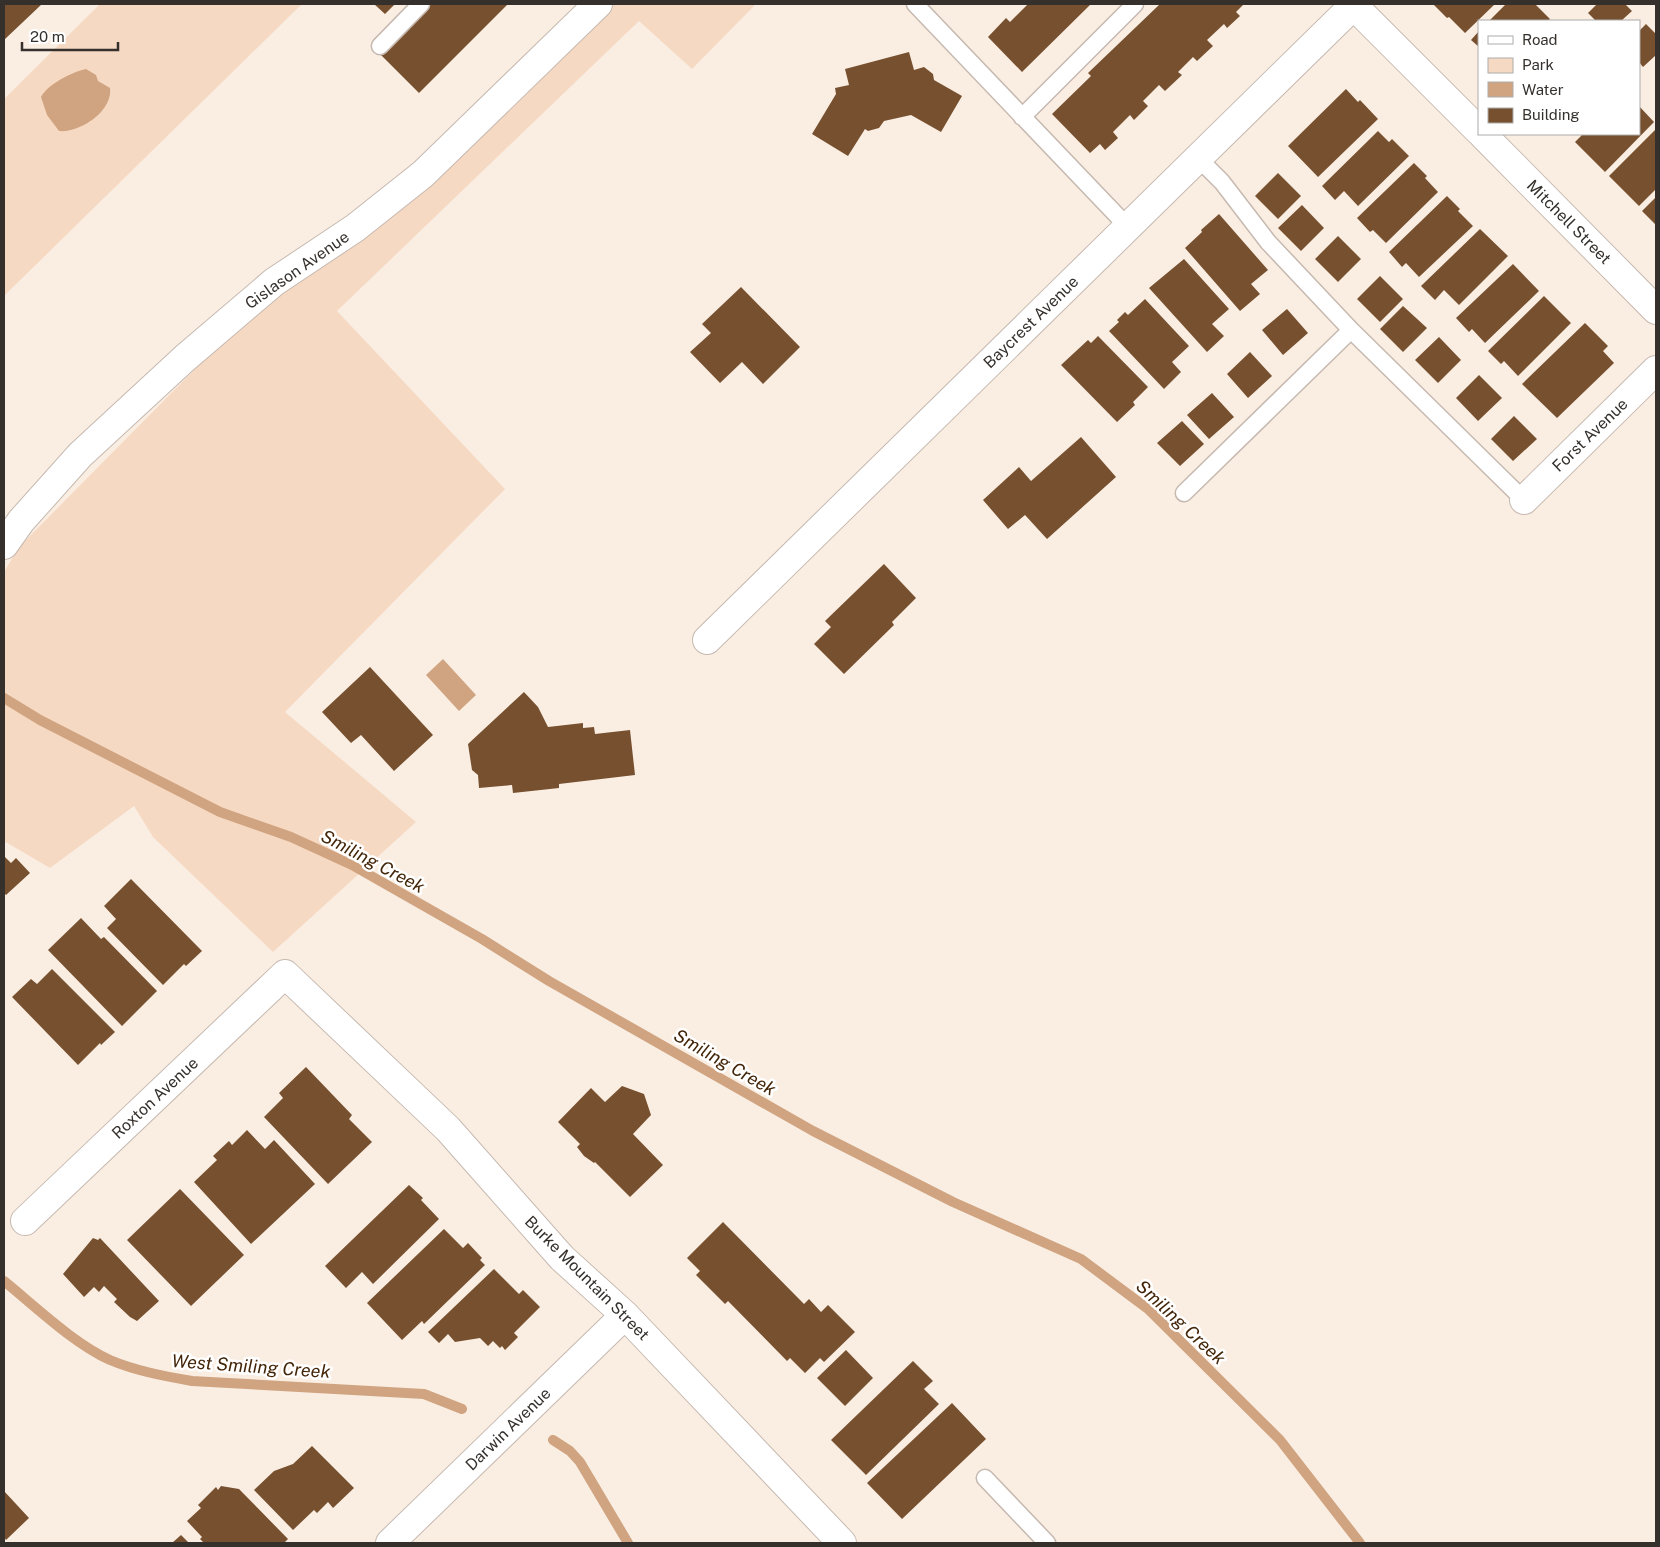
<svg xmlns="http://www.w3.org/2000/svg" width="1660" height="1547" viewBox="0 0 1660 1547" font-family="'Public Sans',sans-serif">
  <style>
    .green { fill: #f6d9c3 }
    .water { fill: #d0a480 }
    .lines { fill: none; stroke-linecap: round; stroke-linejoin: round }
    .stream { stroke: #d0a480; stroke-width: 10 }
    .building { fill: #77502f }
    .lane-casing { stroke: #c6b9b0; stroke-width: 19 }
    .street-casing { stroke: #c6b9b0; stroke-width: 30 }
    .secondary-casing { stroke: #c6b9b0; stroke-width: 30 }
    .lane { stroke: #fff; stroke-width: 16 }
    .street { stroke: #fff; stroke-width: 28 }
    .secondary { stroke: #fff; stroke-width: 28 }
    .labels { text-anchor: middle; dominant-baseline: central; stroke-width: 5; stroke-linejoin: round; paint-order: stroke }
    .street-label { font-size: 16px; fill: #35302c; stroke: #fff }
    .water-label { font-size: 18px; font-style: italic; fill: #432508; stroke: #fff }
  </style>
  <rect width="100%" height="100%" fill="#faeee3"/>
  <path class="green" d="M 100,4 L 302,4 L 4,296 L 4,99 Z
    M 604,4 L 756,4 L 692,69 L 639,21 L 337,311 L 505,489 L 285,712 L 416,822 L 273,952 L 153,837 L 134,806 L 50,868 L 4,841 L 4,572 L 19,547 L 202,362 Z"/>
  <path class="water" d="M 86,69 L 96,75 L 98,81 L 110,88 C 113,111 80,133 59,131 L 47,115 L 41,97 C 48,84 72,72 86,69 Z
    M 443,659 L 476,695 L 459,711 L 426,675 Z"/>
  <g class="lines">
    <path class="stream" d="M 4,698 L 40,720 L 220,812 L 291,837 L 352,865 L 482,939 L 549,981 L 813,1131 L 953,1202 L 1081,1259 L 1148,1309 L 1280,1440 L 1360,1543
      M 4,1281 C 36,1307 73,1343 110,1360 C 136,1371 164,1376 192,1381 L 424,1394 L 462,1409
      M 553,1440 L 570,1451 L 580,1462 L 628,1543"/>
  </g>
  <path class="building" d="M 4,4 L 42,4 L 4,40 Z
    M 374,4 L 395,4 L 385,14 Z
    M 431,4 L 508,4 L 419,93 L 381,55 Z
    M 1028,4 L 1091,4 L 1022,72 L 988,37 L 1006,18 L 1010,22 Z
    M 1160,4 L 1244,4 L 1236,12 L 1240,16 L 1227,28 L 1224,24 L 1207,40 L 1213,46 L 1197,61 L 1193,57 L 1178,72 L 1182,75 L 1165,91 L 1159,85 L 1143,101 L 1148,106 L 1134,120 L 1130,115 L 1113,132 L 1118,138 L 1105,150 L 1100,144 L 1090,153 L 1052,114 L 1091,76 L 1088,73 Z
    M 1433,4 L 1495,4 L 1465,33 L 1449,17 L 1447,18 Z
    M 1506,4 L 1535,4 L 1550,19 L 1548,21 L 1489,21 Z
    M 1597,4 L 1625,4 L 1632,11 L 1621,21 L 1596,21 L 1588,13 Z
    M 1646,24 L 1656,34 L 1656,55 L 1643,67 L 1639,62 L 1639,31 Z
    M 1479,31 L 1479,47 L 1471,40 Z
    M 909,52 L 914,70 L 924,67 L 933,74 L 934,80 L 962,96 L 941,132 L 911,115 L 884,121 L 879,128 L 868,131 L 865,129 L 848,156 L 812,134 L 836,94 L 835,88 L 849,85 L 845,69 Z
    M 1346,89 L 1358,102 L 1360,100 L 1378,119 L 1318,177 L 1288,146 Z
    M 1639,106 L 1654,122 L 1605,172 L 1575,142 L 1583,134 L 1639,134 Z
    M 1656,129 L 1656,189 L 1639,206 L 1609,176 Z
    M 1378,131 L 1389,142 L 1392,139 L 1409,156 L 1358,206 L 1344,191 L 1335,200 L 1322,186 Z
    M 1414,163 L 1427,176 L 1425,178 L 1438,192 L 1386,243 L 1373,230 L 1370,232 L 1357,218 Z
    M 1278,173 L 1301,196 L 1278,219 L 1255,196 Z
    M 1447,196 L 1460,209 L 1458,211 L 1473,226 L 1419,277 L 1406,263 L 1402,267 L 1389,252 Z
    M 1656,197 L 1656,225 L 1642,211 Z
    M 1302,205 L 1324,228 L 1301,251 L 1278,228 Z
    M 1219,214 L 1268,270 L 1251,284 L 1260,294 L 1240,311 L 1185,248 L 1202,232 L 1201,230 Z
    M 1480,229 L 1508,256 L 1459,305 L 1444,290 L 1435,300 L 1421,286 Z
    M 1338,236 L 1361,259 L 1338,282 L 1315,259 Z
    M 1184,259 L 1229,309 L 1212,324 L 1224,336 L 1207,352 L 1149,288 Z
    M 1513,264 L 1539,291 L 1485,343 L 1472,329 L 1469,332 L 1456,318 Z
    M 1380,276 L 1403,299 L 1380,322 L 1357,299 Z
    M 741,287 L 800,347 L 763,384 L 742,362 L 720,383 L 690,352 L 711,333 L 702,324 Z
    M 1544,296 L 1571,323 L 1518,376 L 1504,361 L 1501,364 L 1488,351 Z
    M 1145,299 L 1189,346 L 1172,362 L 1181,372 L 1164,389 L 1109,331 L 1119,322 L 1117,320 L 1125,312 L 1128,315 Z
    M 1403,306 L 1427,328 L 1403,352 L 1380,329 Z
    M 1287,309 L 1308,333 L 1283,355 L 1262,330 Z
    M 1585,323 L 1608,346 L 1603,351 L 1614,363 L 1557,418 L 1522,384 Z
    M 1098,336 L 1148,387 L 1133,402 L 1135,405 L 1117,422 L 1061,365 L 1088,340 L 1091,343 Z
    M 1439,337 L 1461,360 L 1438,383 L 1415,360 Z
    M 1250,352 L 1272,376 L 1248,398 L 1227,374 Z
    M 1479,375 L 1502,398 L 1478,421 L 1456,398 Z
    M 1212,393 L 1234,417 L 1209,439 L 1187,415 Z
    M 1514,416 L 1537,439 L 1513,461 L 1491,439 Z
    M 1182,421 L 1204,444 L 1180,466 L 1157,443 Z
    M 1081,437 L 1116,477 L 1047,539 L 1025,515 L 1008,529 L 983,500 L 1019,467 L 1031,481 Z
    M 884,564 L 916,598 L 892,622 L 894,625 L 844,674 L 814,644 L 831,627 L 825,621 Z
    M 370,667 L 433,735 L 394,771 L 361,735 L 351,743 L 322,712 Z
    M 524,692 L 538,707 L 548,727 L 583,723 L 583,728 L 594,727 L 595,734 L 630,730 L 635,775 L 559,784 L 559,788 L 513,793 L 512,785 L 479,788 L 478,775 L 472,770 L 468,744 Z
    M 4,856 L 11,863 L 16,858 L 30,873 L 6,895 L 4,893 Z
    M 131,879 L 202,951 L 186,966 L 184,964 L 163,985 L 107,928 L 116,919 L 104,906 Z
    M 81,918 L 101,939 L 104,937 L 157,991 L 122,1026 L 48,950 Z
    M 52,969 L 115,1032 L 101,1045 L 100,1043 L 78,1065 L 12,997 L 31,979 L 37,984 Z
    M 306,1067 L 352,1115 L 349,1119 L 372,1142 L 328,1184 L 264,1117 L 283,1098 L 279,1093 Z
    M 622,1086 L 644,1094 L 651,1115 L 633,1134 L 663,1165 L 630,1197 L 595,1162 L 594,1163 L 584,1156 L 577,1147 L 580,1144 L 558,1122 L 591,1088 L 605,1102 Z
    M 247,1130 L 265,1149 L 274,1140 L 315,1184 L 251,1244 L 194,1182 L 217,1160 L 213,1156 L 229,1141 L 232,1145 Z
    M 409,1185 L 423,1198 L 421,1200 L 439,1219 L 373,1284 L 362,1272 L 346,1288 L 325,1266 Z
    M 180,1189 L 244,1255 L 191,1306 L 127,1240 Z
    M 723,1222 L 804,1304 L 809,1299 L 821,1312 L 828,1305 L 855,1332 L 824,1362 L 820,1358 L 805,1373 L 790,1358 L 787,1361 L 728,1301 L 725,1304 L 696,1275 L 700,1271 L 687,1258 Z
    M 444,1229 L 463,1248 L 468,1243 L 482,1258 L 480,1260 L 485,1265 L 424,1324 L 422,1321 L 402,1340 L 367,1303 Z
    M 93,1238 L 98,1240 L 100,1238 L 159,1301 L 137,1321 L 130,1317 L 114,1302 L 117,1299 L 104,1286 L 99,1292 L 94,1287 L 84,1297 L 63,1274 Z
    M 494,1269 L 519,1294 L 523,1290 L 540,1307 L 514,1333 L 518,1337 L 505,1350 L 502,1346 L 500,1348 L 493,1341 L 488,1346 L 480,1338 L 455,1342 L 448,1334 L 439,1343 L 428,1332 Z
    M 846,1350 L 873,1378 L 845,1406 L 817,1378 Z
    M 913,1361 L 933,1381 L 924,1389 L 939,1404 L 866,1475 L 831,1440 Z
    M 952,1403 L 986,1439 L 902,1519 L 867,1483 Z
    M 312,1446 L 354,1488 L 333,1508 L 328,1502 L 317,1513 L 314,1510 L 293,1530 L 254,1490 L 274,1471 L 293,1464 Z
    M 221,1486 L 239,1489 L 288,1539 L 284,1543 L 204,1543 L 200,1539 L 202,1537 L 187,1521 L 201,1508 L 198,1505 L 216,1487 L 218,1490 Z
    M 4,1491 L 29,1518 L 6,1540 L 4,1537 Z
    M 181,1535 L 189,1543 L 172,1543 Z"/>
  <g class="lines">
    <defs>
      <path id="lane" d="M 915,4 L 1128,227
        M 380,46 L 421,4
        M 1022,117 L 1135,4
        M 1198,158 L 1222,182 L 1268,242 L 1351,330 L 1524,500
        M 1184,493 L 1351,330
        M 985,1478 L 1047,1543"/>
      <path id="street" d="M 1524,500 L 1656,370
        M 707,640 L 1355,4
        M 25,1221 L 285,974 L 448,1129 L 562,1258 L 625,1315 L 842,1543
        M 390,1543 L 625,1315"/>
      <path id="secondary" d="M 1352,4 L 1479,131
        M 1482,134 L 1656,310
        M 4,545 L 21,521 L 80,455 L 185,358 L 274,282 L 355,228 L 423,174 L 598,4"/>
    </defs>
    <use href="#lane" class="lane-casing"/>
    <use href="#street" class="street-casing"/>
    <use href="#secondary" class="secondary-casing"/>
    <use href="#lane" class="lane"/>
    <use href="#street" class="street"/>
    <use href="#secondary" class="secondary"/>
  </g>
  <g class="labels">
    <g class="street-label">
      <text transform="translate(1569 222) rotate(45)">Mitchell Street</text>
      <text transform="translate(297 270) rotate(-35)">Gislason Avenue</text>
      <text transform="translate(1031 322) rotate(-44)">Baycrest Avenue</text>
      <text transform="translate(1590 435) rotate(-44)">Forst Avenue</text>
      <text transform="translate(155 1098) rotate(-43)">Roxton Avenue</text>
      <text transform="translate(587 1278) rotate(45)">Burke Mountain Street</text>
      <text transform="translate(508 1429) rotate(-44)">Darwin Avenue</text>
    </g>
    <g class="water-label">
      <text transform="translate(373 861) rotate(28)">Smiling Creek</text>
      <text transform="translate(725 1062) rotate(30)">Smiling Creek</text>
      <text transform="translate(1181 1322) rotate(43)">Smiling Creek</text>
      <text transform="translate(251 1366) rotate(4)">West Smiling Creek</text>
    </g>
  </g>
  <rect width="1660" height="1547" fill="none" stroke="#35302c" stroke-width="10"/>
  <rect x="1478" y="20" width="162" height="115" fill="#ffffff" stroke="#aeacab"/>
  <rect x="1488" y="36" width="25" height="8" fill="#ffffff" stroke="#aeacab"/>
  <text x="1522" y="45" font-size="15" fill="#35302c">Road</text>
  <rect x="1488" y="58" width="25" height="15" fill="#f6d9c3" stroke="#aeacab"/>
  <text x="1522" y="70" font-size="15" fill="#35302c">Park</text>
  <rect x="1488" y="82" width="25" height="15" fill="#d0a480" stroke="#aeacab"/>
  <text x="1522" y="95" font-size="15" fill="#35302c">Water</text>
  <rect x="1488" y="108" width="25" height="15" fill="#77502f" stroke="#aeacab"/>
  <text x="1522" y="120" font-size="15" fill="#35302c">Building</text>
  <path d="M22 42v8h96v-8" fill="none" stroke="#35302c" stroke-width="2.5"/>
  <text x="30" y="42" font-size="15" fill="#35302c" stroke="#ffffff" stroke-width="4" paint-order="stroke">20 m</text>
</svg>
